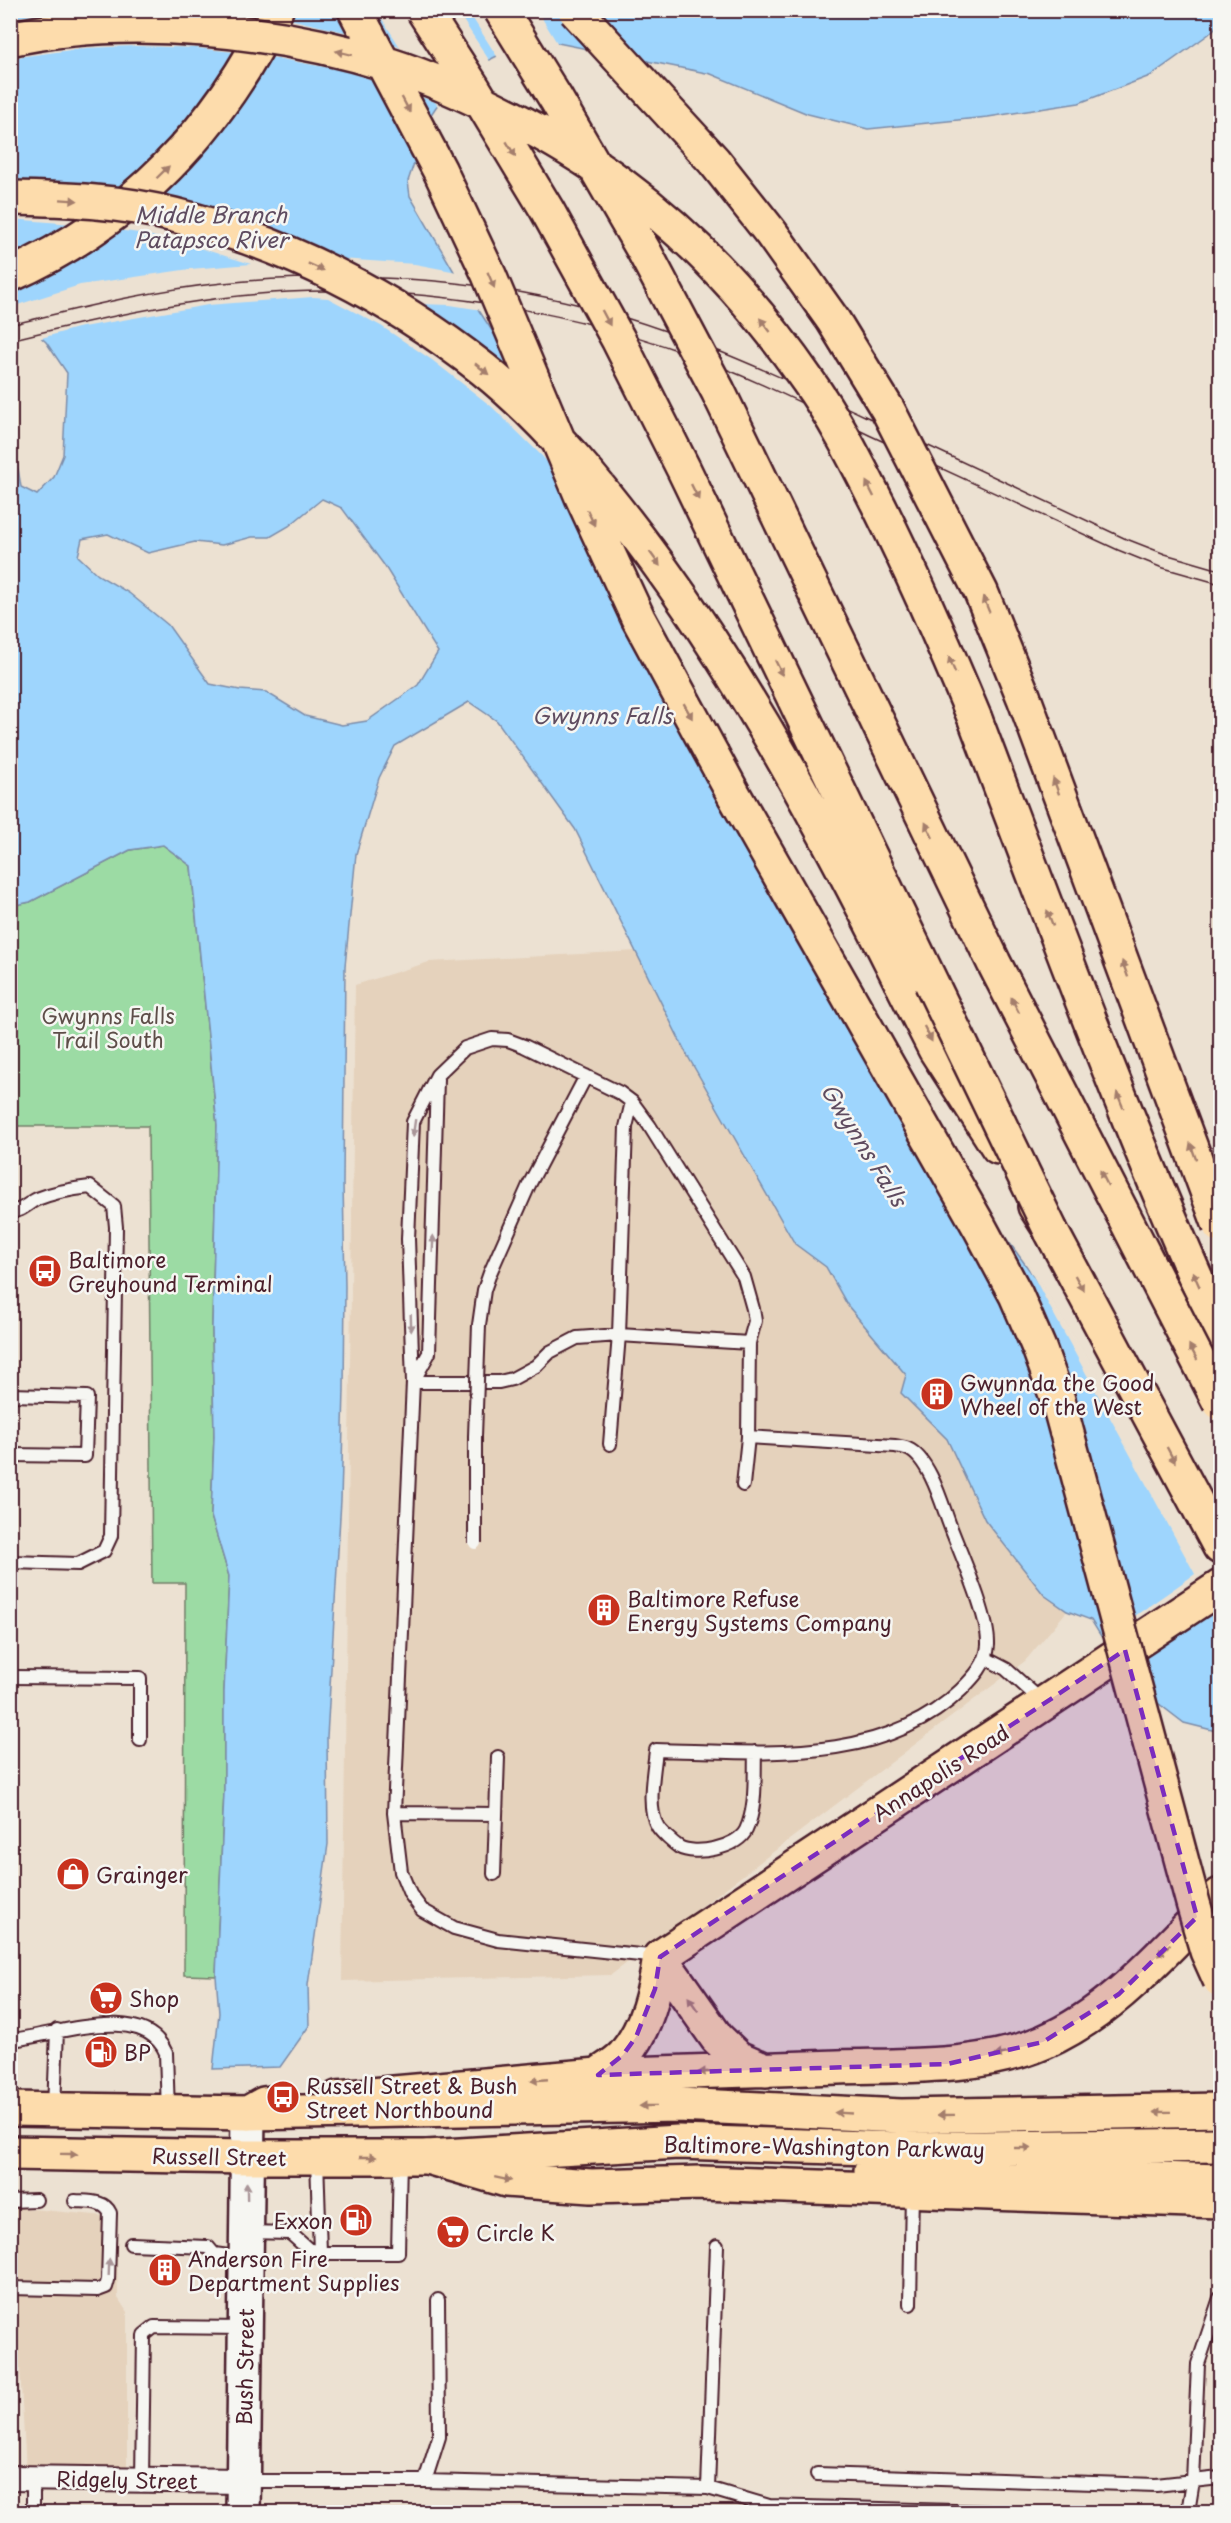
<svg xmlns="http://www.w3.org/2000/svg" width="1231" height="2523" viewBox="0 0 1231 2523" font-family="'Playpen Sans',sans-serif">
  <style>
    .built { fill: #e5d2bc }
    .green { fill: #9cdba4; stroke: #737d68; stroke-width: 1.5 }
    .water { fill: #9ed5fd; stroke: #7c8ca9; stroke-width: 1.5; fill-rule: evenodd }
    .pier { fill: #ece1d2 }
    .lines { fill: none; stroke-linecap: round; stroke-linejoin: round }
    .lane-casing { stroke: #4a1f2b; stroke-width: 16 }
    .street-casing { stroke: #4a1f2b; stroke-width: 28 }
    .secondary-casing { stroke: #4a1f2b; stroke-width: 38 }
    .primary-casing { stroke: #4a1f2b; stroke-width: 38 }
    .highway-casing { stroke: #4a1f2b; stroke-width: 38 }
    .lane { stroke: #f6f6f2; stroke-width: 12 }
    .street { stroke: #f6f6f2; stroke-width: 24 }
    .secondary { stroke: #f6f6f2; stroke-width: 33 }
    .primary { stroke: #fddcac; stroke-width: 33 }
    .highway { stroke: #fddcac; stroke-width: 33 }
    .tram { stroke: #4a1f2b; stroke-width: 1.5 }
    .lane-bridge-casing { stroke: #4a1f2b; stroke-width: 16; stroke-linecap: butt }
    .highway-bridge-casing { stroke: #4a1f2b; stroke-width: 38; stroke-linecap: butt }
    .lane-bridge { stroke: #f6f6f2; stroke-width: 12 }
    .highway-bridge { stroke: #fddcac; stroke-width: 33 }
    .oneway { fill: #a47e6c }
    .oneway2 { fill: #a99598 }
    .marked { fill: #7b2cbf; fill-opacity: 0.2; stroke: #7b2cbf; stroke-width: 4.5; stroke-dasharray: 12 8; stroke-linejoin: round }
    .labels { text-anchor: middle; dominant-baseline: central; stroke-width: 5; stroke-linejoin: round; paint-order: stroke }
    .park-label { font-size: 21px; fill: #5e4e49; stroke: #f6f6f2 }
    .poi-label { font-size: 21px; fill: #4a1f2b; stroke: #f6f6f2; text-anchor: start }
    .street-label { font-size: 21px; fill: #4a1f2b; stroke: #f6f6f2 }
    .water-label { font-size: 22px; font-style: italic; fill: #5f4c60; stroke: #f6f6f2 }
  </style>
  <rect width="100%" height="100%" fill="#ece1d2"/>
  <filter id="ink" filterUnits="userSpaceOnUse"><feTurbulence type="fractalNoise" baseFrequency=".0167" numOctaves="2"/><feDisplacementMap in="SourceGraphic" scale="12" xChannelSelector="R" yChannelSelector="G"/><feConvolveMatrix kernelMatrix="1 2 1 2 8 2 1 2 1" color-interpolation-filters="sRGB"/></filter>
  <g filter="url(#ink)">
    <path class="built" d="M 637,951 L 686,1053 L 795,1243 L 826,1267 L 848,1306 L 907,1375 L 901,1393 L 947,1439 L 985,1520 L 1044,1595 L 1067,1611 L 1025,1661 L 611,1975 L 342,1981 L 355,985 L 429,962 Z
      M 11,2207 L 116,2217 L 118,2298 L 127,2312 L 127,2469 L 26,2469 L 16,2301 L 11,2300 Z"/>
    <path class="green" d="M 163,845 L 191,866 L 217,1125 L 212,1327 L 214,1436 L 211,1516 L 229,1576 L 224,1692 L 224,1792 L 216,1976 L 184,1975 L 185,1583 L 152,1583 L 148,1126 L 11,1126 L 10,906 L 30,902 L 130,850 Z"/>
    <path class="water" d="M 11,11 L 1220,11 L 1220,23 L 1209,34 L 1150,76 L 1079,103 L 988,117 L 868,129 L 808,114 L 711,74 L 548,41 L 518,46 L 493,58 L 462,79 L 436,107 L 430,116 L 408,181 L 410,196 L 456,275 L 511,360 L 632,575 L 952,1164 L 1033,1275 L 1146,1457 L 1220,1548 L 1220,1732 L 1184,1723 L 1128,1680 L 1091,1620 L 1067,1611 L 1044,1595 L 985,1520 L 947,1439 L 901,1393 L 906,1375 L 848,1306 L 826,1267 L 795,1244 L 686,1053 L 575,829 L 497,721 L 469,702 L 395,746 L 379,778 L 356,854 L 345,966 L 343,1183 L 345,1286 L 344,1390 L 341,1500 L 327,1737 L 328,1844 L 308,1985 L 309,2026 L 280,2067 L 213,2069 L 219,2013 L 216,1976 L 224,1792 L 224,1692 L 229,1576 L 211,1516 L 214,1436 L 212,1327 L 217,1125 L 191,866 L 163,845 L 130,850 L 30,902 L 11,906 L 11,444 L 17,462 L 21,487 L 37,495 L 54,477 L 63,455 L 67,373 L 46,342 L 29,327 L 13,318 L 11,323 ZM 322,499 L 342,508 L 384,565 L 438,652 L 418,685 L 367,721 L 342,725 L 305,716 L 266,692 L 240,690 L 210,684 L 168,625 L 129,593 L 98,575 L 78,556 L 82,539 L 108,534 L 148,553 L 195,542 L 222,545 L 252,537 L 270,537 L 289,526 Z"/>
    <path class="pier" d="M 63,10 L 225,10 L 263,15 L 266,11 L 293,10 L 289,19 L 349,33 L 338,11 L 367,11 L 384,42 L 400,47 L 377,11 L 457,11 L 491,63 L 464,81 L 439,108 L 435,102 L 377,81 L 340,70 L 270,57 L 233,113 L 158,196 L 273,230 L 341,259 L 415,264 L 457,272 L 482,310 L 450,305 L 419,304 L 479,345 L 514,375 L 610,539 L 987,1222 L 1129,1620 L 1195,1574 L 1020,1252 L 1149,1455 L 1220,1543 L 1220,1622 L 1214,1611 L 1139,1661 L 1126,1682 L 1100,1639 L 1107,1634 L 1046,1409 L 1002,1301 L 967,1235 L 670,712 L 626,629 L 556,472 L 541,455 L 491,406 L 432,360 L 381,326 L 328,298 L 313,297 L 208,305 L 77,328 L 38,339 L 27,329 L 14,322 L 10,326 L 11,307 L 80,285 L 190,269 L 251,264 L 190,245 L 139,233 L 73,224 L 11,219 L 11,180 L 95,186 L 127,191 L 138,182 L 243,53 L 196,48 L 136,46 L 86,48 L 11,58 L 11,18 Z
      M 537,10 L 559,46 L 548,44 L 519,49 L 498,58 L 468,11 Z"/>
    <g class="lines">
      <defs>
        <path id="lane" d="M 10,1212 C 21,1212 28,1203 37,1199 C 54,1192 72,1189 90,1187 L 114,1206 L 116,1227 L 111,1536 L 104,1551 L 78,1564 L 10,1562
          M 479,1325 L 484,1290 L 490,1273 L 529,1185 L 586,1076
          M 413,1382 L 499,1382 L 512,1379 L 536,1366 L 550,1352 L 577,1338 L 619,1335 L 749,1343
          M 413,1382 L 429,1353 L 437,1079
          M 10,1395 L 87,1397 L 85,1456 L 10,1455
          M 748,1437 L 895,1446 C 899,1447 905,1447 908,1449 C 929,1458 942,1504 949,1523 C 960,1553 989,1615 988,1645 C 987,1664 973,1678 961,1690 C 881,1767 758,1752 656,1750 C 654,1771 646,1809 658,1827 C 662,1833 673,1843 679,1847 C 695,1856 737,1848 746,1830 C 757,1807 754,1777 755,1752
          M 610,1444 L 619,1335 L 626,1127 L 632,1102
          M 985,1658 L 1006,1669 L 1044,1703
          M 10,1677 L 140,1678 L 140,1740
          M 394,1813 L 496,1814
          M 494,1874 L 498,1757
          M 659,1957 L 498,1940 L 454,1928 L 422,1910 L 410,1894 L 401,1872 L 394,1813 L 413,1382 L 408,1239 L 413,1122 L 437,1075 L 465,1048 L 492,1039 L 508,1040 L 524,1046 L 620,1093 L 632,1102 L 649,1125 L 744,1277 L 753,1309 L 755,1321 L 749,1343 L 748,1437 L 743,1485
          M 10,2040 C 52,2037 144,2000 166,2053 L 168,2111
          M 54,2109 L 57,2030
          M 317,2158 L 320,2253
          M 10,2201 L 36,2200
          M 248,2232 L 290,2233 L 308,2249 L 320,2253 L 398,2253 L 400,2158
          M 131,2244 L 208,2247 L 214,2254 L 244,2258
          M 10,2288 L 98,2290 L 106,2287 L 108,2280 L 110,2213 C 104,2200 88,2202 75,2201
          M 910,2304 L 912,2192
          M 817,2474 L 1156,2485 L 1220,2478
          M 33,2478 L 33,2512
          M 142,2479 L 144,2335 L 154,2327 L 244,2328
          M 244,2481 L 425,2481 L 708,2488 L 769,2506 L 992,2512
          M 425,2481 L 439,2437 L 438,2300
          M 708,2488 L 717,2246
          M 1188,2512 L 1193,2481 L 1198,2364 L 1220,2298"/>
        <path id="street" d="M 10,2478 L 243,2481"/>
        <path id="secondary" d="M 243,2512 L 248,2113"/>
        <path id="primary" d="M 337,2098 L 598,2075 C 606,2069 617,2063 624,2055 C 647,2028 655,1991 660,1957 L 1220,1587
          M 10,2109 L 248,2113 L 264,2104 L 273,2103
          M 10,2153 L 247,2157 L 427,2157 L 506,2180 L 591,2186 L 701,2183 L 1220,2201"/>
        <path id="highway" d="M 355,10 L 368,35
          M 10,275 C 130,222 220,128 276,10
          M 975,719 C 1053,925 1129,1132 1220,1332
          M 901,982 L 935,1049 L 998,1147
          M 1035,1206 L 1051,1231 L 1220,1547
          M 660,1957 L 717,2038 L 738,2058 L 766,2070
          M 598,2075 C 678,2073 758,2070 838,2067 C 904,2065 982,2069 1044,2042 C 1115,2011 1166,1948 1220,1895
          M 248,2113 L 678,2105 L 901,2116 L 1220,2110
          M 427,2157 L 678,2142 L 901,2149 L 1220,2145
          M 871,2170 L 1220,2181"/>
      </defs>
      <use href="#lane" class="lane-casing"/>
      <use href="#street" class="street-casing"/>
      <use href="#secondary" class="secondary-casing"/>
      <use href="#primary" class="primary-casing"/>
      <use href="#highway" class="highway-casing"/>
      <use href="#lane" class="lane"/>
      <use href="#street" class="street"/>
      <use href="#secondary" class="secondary"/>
      <use href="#primary" class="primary"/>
      <use href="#highway" class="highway"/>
      <path class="tram" d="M 10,325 C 81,308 151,290 223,283 C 330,273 440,275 545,297 C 658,320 765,369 869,418 C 954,458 1039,498 1124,538 L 1165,554 L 1220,570
        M 10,340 C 116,314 230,289 339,291 C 451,292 577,314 682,352 C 746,375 808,406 869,435 C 952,474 1035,512 1118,550 L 1160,567 L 1220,584"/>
      <defs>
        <path id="lane-bridge" d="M 475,1543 L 475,1436 L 479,1325"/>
        <path id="highway-bridge" d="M 423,10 L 474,89 L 547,210 L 618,339 L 684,470 L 1051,1231
          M 501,10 L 556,99 L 644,251 L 718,391 L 994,963 L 1220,1403
          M 575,10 L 714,161 L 771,233 L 833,320 L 888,410 L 981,592 L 1024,698 L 1220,1226
          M 368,35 L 440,171 L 489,275 L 582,497 L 638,618 L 734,795 L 980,1228 L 1016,1295 L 1039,1348 L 1058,1400 L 1193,1903 L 1207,1951 L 1220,1980
          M 10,39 C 127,13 276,29 390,65 C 462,88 560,139 621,184 C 693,237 757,307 808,381 C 836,420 857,463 879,506 C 914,576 945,647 975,719
          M 10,198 C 65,199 120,201 174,215 C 286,243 392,297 483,369 C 550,423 605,492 656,561 C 752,693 828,836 901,982"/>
      </defs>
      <use href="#lane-bridge" class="lane-bridge-casing"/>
      <use href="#highway-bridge" class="highway-bridge-casing"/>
      <use href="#lane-bridge" class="lane-bridge"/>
      <use href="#highway-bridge" class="highway-bridge"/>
    </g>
    <defs><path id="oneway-solid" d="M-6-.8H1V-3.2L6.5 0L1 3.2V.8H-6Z" transform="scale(1.5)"/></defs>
    <g class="oneway">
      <use href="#oneway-solid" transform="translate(344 53) rotate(-166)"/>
      <use href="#oneway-solid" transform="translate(406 105) rotate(62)"/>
      <use href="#oneway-solid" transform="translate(511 149) rotate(59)"/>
      <use href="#oneway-solid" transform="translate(163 172) rotate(-44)"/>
      <use href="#oneway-solid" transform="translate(69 200) rotate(4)"/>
      <use href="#oneway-solid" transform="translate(316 267) rotate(24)"/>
      <use href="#oneway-solid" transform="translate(491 280) rotate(67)"/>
      <use href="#oneway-solid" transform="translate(606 318) rotate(62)"/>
      <use href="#oneway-solid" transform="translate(765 325) rotate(-128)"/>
      <use href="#oneway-solid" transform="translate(482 369) rotate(39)"/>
      <use href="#oneway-solid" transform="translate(870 489) rotate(-117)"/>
      <use href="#oneway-solid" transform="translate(695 492) rotate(64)"/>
      <use href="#oneway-solid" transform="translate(591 518) rotate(65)"/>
      <use href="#oneway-solid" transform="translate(655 559) rotate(54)"/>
      <use href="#oneway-solid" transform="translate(986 604) rotate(-112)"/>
      <use href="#oneway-solid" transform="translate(952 665) rotate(-113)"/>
      <use href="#oneway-solid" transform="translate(779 668) rotate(64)"/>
      <use href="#oneway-solid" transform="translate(688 711) rotate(61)"/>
      <use href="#oneway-solid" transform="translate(1056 786) rotate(-110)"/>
      <use href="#oneway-solid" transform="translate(929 830) rotate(-116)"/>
      <use href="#oneway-solid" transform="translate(1050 918) rotate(-111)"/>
      <use href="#oneway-solid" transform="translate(1125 969) rotate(-110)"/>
      <use href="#oneway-solid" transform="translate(1015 1005) rotate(-117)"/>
      <use href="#oneway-solid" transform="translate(928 1034) rotate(63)"/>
      <use href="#oneway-solid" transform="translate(1120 1100) rotate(-112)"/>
      <use href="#oneway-solid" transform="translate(1193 1151) rotate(-110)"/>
      <use href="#oneway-solid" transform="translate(1104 1178) rotate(-117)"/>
      <use href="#oneway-solid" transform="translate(1196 1279) rotate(-114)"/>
      <use href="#oneway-solid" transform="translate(1079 1283) rotate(62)"/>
      <use href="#oneway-solid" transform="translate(1193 1352) rotate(-118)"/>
      <use href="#oneway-solid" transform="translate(1171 1455) rotate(62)"/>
      <use href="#oneway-solid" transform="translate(1164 1950) rotate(136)"/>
      <use href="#oneway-solid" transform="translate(693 2004) rotate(-125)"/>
      <use href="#oneway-solid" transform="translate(1003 2054) rotate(170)"/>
      <use href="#oneway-solid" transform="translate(707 2072) rotate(178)"/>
      <use href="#oneway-solid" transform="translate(539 2080) rotate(175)"/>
      <use href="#oneway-solid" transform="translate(648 2106) rotate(179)"/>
      <use href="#oneway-solid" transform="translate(1162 2112) rotate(179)"/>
      <use href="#oneway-solid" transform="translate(843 2113) rotate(-177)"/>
      <use href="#oneway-solid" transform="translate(946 2115) rotate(179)"/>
      <use href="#oneway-solid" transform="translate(1023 2148)"/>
      <use href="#oneway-solid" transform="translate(69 2154) rotate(1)"/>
      <use href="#oneway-solid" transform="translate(368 2157)"/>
      <use href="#oneway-solid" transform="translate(503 2179) rotate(12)"/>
    </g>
    <g class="oneway2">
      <use href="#oneway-solid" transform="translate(414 1128) rotate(98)"/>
      <use href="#oneway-solid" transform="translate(433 1244) rotate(-88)"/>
      <use href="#oneway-solid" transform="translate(411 1323) rotate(88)"/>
      <use href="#oneway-solid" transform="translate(247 2191) rotate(-91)"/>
      <use href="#oneway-solid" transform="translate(109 2267) rotate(-88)"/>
    </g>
  </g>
  <path class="marked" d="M 1125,1650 L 1197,1917 L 1119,1994 L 1043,2042 L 947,2064 L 598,2075 L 623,2055 L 636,2037 L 655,1989 L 660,1957 Z"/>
  <defs>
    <symbol id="bus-disc" viewBox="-11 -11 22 22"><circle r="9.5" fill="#c8321e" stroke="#f6f6f2"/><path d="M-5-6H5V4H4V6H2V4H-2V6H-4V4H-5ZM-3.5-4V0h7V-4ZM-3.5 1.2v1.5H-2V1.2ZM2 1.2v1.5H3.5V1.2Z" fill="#fff"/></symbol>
    <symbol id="building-disc" viewBox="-11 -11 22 22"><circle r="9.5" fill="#c8321e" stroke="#f6f6f2"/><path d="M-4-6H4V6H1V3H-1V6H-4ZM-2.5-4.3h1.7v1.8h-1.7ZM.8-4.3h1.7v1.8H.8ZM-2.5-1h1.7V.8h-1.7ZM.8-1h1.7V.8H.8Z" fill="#fff"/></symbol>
    <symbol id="shop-disc" viewBox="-11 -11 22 22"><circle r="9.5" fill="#c8321e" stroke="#f6f6f2"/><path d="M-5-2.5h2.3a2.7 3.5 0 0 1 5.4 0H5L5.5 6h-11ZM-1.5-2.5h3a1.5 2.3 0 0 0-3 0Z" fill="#fff"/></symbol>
    <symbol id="supermarket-disc" viewBox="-11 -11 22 22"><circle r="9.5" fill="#c8321e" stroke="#f6f6f2"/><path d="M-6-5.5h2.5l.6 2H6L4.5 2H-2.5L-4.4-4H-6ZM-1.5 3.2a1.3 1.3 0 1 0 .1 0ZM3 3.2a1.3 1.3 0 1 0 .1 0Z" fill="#fff"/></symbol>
    <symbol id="fuel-disc" viewBox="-11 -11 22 22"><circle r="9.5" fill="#c8321e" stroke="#f6f6f2"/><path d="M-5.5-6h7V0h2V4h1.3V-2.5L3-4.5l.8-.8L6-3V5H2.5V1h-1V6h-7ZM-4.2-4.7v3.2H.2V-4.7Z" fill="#fff"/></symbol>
  </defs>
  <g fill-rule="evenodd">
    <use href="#bus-disc" x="26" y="1252" width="38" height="38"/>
    <use href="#building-disc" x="918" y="1375" width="38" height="38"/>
    <use href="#building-disc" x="585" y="1591" width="38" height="38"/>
    <use href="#shop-disc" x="54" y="1855" width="38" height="38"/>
    <use href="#supermarket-disc" x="87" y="1979" width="38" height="38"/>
    <use href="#fuel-disc" x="82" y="2033" width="38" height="38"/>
    <use href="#bus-disc" x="264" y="2078" width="38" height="38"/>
    <use href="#fuel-disc" x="337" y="2201" width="38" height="38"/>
    <use href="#supermarket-disc" x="434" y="2213" width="38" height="38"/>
    <use href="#building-disc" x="146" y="2251" width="38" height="38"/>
  </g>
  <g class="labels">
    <g class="park-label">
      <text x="108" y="1015">Gwynns Falls<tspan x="108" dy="24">Trail South</tspan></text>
    </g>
    <g class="poi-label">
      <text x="68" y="1259">Baltimore<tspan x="68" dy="24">Greyhound Terminal</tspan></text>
      <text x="960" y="1382">Gwynnda the Good<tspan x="960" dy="24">Wheel of the West</tspan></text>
      <text x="627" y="1598">Baltimore Refuse<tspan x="627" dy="24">Energy Systems Company</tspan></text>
      <text x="96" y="1874">Grainger</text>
      <text x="129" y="1998">Shop</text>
      <text x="124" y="2052">BP</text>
      <text x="306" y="2085">Russell Street &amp; Bush<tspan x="306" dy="24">Street Northbound</tspan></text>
      <text x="333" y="2220" text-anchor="end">Exxon</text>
      <text x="476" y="2232">Circle K</text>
      <text x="188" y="2258">Anderson Fire<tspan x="188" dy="24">Department Supplies</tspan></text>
    </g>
    <g class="street-label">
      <text transform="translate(940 1772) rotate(-33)">Annapolis Road</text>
      <text transform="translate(824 2146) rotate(1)">Baltimore-Washington Parkway</text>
      <text transform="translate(219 2156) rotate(1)">Russell Street</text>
      <text transform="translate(244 2367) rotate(-89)">Bush Street</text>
      <text transform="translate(127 2479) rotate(1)">Ridgely Street</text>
    </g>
    <g class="water-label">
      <text x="211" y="213">Middle Branch<tspan x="211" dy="25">Patapsco River</tspan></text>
      <text x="602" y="714">Gwynns Falls</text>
      <text transform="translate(865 1144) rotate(58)">Gwynns Falls</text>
    </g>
  </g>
  <rect width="1231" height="2523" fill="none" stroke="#f6f6f2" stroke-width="36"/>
  <rect x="18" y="18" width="1195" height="2487" fill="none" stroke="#4a1f2b" stroke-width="2" filter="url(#ink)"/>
</svg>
